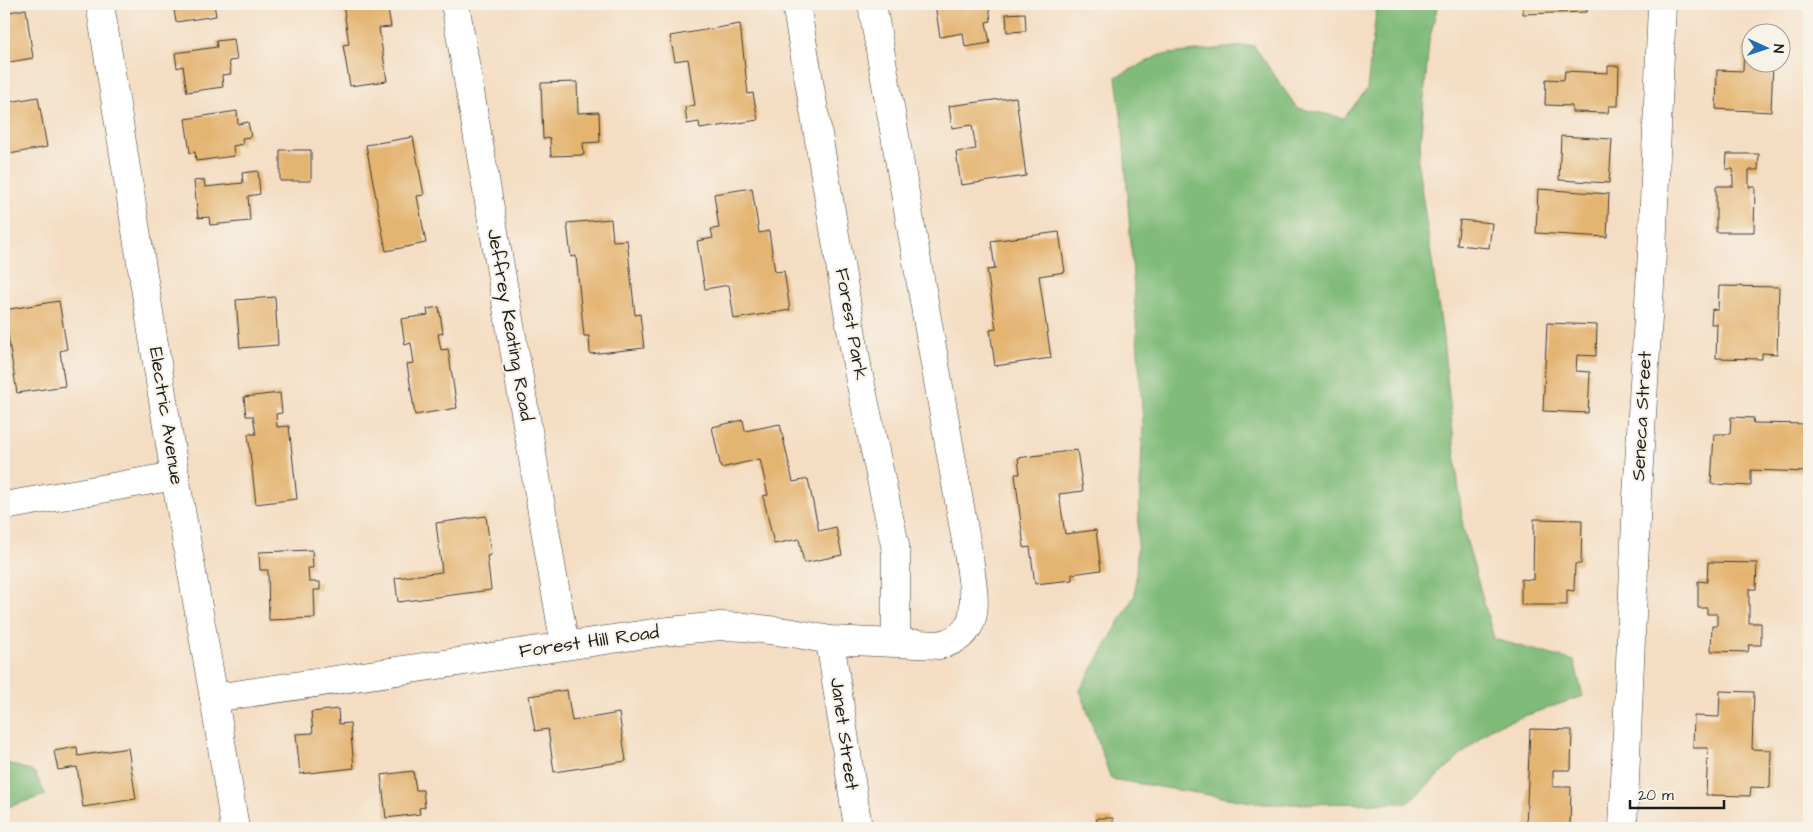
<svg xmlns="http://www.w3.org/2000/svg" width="1813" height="832" viewBox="0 0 1813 832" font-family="'Architects Daughter',sans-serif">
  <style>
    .forest { fill: #80bb79; stroke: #4e6c4a }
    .building { fill: #e4b471 }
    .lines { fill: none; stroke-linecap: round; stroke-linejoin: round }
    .minor-casing { stroke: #3c3935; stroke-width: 29 }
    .major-casing { stroke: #3c3935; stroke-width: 29 }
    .minor { stroke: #fff; stroke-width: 28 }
    .major { stroke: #fff; stroke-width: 28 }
    .labels { text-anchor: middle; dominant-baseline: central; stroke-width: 4; stroke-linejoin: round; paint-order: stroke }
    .street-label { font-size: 19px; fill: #1c1c1c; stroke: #f7f3e8 }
  </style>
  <rect width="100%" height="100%" fill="#f7f3e8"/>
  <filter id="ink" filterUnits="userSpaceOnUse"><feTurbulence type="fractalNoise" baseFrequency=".02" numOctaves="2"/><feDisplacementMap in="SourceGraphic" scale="10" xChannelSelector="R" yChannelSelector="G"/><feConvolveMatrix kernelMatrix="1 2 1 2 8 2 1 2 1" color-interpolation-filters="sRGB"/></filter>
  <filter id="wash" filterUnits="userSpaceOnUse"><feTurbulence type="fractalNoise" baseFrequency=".0096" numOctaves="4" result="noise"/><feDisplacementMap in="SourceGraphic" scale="20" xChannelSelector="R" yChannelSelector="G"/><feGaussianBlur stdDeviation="1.12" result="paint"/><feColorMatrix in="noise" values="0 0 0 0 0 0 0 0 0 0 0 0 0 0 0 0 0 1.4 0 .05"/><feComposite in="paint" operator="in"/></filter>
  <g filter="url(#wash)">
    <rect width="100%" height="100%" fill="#f4ddc2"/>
    <path class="forest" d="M 1377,4 L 1438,4 L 1429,41 L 1418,166 L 1442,330 L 1463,528 L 1494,639 L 1574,661 L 1583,696 L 1492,727 L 1408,803 L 1264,804 L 1111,779 L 1080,690 L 1135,595 L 1143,424 L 1123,130 L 1116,77 L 1160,55 L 1244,46 L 1254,46 L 1297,108 L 1344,118 L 1367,89 Z
      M 4,762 L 34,772 L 46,795 L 4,808 Z"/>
    <g id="blocks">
      <path class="building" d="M 173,4 L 214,4 L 216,16 L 176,22 Z
        M 343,4 L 387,4 L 391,27 L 379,28 L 387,81 L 350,86 L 343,45 L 349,44 Z
        M 935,4 L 983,4 L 983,7 L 989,6 L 991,21 L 986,22 L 990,43 L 965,47 L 963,33 L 940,37 Z
        M 1523,4 L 1587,4 L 1587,12 L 1523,14 Z
        M 26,9 L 33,58 L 4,63 L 4,13 Z
        M 1025,13 L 1026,31 L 1007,32 L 1006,14 Z
        M 740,24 L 748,94 L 753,93 L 758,120 L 700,129 L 699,122 L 687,124 L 685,107 L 695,105 L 688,59 L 675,61 L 670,36 Z
        M 234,39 L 237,60 L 229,61 L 231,74 L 222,75 L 223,87 L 187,92 L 183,66 L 177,68 L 175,53 L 217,47 L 216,41 Z
        M 1744,44 L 1750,44 L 1750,62 L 1773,62 L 1771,112 L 1716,109 L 1717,70 L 1743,71 Z
        M 1608,66 L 1619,66 L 1618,106 L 1609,106 L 1608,113 L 1572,112 L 1572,106 L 1545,105 L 1546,79 L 1564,80 L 1565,71 L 1608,73 Z
        M 577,82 L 578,113 L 599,112 L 600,142 L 583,143 L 584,155 L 551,156 L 550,138 L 543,139 L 541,83 Z
        M 38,97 L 47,147 L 4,155 L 4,103 Z
        M 1016,97 L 1026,176 L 961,185 L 956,152 L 976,149 L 972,125 L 952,128 L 949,106 Z
        M 237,111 L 238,124 L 248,122 L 251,137 L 242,138 L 243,144 L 233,146 L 234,156 L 196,161 L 195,152 L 190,153 L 185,119 Z
        M 1561,136 L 1612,139 L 1609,183 L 1559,180 Z
        M 413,137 L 424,195 L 417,196 L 426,243 L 386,251 L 366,145 Z
        M 280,150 L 311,150 L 311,181 L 280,181 Z
        M 1727,154 L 1759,154 L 1758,170 L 1749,170 L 1749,187 L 1755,187 L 1754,232 L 1716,232 L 1716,186 L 1733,186 L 1733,169 L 1726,169 Z
        M 258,171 L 260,194 L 248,196 L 250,221 L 210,225 L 209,217 L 198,218 L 194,181 L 204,180 L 205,187 L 243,183 L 242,173 Z
        M 752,188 L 759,233 L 769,231 L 775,272 L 784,271 L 790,310 L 734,319 L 729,285 L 705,289 L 697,241 L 713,238 L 711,229 L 719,228 L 714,194 Z
        M 1538,189 L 1609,194 L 1607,237 L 1536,233 Z
        M 611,219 L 613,241 L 627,240 L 635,315 L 640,314 L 644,348 L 590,354 L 589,336 L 584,336 L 576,256 L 571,257 L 567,223 Z
        M 1460,220 L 1492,223 L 1489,248 L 1457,245 Z
        M 1059,232 L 1065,272 L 1039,276 L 1051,358 L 995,366 L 990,330 L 996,329 L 987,270 L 995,269 L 991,241 Z
        M 1719,286 L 1779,287 L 1777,354 L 1762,353 L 1762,359 L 1716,358 L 1717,324 L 1711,324 L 1712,309 L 1718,310 Z
        M 275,297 L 278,345 L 240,348 L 236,300 Z
        M 59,301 L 67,349 L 60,351 L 65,386 L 17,393 L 4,310 Z
        M 439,307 L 443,333 L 438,334 L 441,350 L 448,349 L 457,408 L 415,415 L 407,364 L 414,363 L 411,343 L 405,345 L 401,319 L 428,315 L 427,309 Z
        M 1547,323 L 1597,325 L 1596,356 L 1577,355 L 1576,371 L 1590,372 L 1588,413 L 1543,411 Z
        M 280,393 L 282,413 L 276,414 L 277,427 L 289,426 L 297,499 L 256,504 L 248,434 L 256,434 L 253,416 L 246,416 L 244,397 Z
        M 1731,417 L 1754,418 L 1753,423 L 1808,424 L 1807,472 L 1751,470 L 1751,486 L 1711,484 L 1714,434 L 1730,434 Z
        M 743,420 L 745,431 L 780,424 L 793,482 L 808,479 L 819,531 L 836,527 L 842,555 L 804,563 L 799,539 L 774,544 L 763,496 L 768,495 L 760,459 L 721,468 L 712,427 Z
        M 1077,450 L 1083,491 L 1059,494 L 1065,534 L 1096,530 L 1101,570 L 1072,574 L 1072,580 L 1035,584 L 1030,547 L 1024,548 L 1015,474 L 1020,474 L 1018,458 Z
        M 486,516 L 491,555 L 487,556 L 491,590 L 398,602 L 395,578 L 442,572 L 436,523 Z
        M 1534,519 L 1582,520 L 1581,564 L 1575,564 L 1574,591 L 1567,590 L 1567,605 L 1521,605 L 1521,579 L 1533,580 Z
        M 312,550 L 313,568 L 308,568 L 309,582 L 320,582 L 320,590 L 314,590 L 315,618 L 269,620 L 268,570 L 260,570 L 259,552 Z
        M 1708,562 L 1757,563 L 1756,589 L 1749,589 L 1749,623 L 1761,623 L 1761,645 L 1749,645 L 1748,652 L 1711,651 L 1712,626 L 1717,626 L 1717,614 L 1707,614 L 1707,608 L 1698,608 L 1698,581 L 1707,582 Z
        M 567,690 L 572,721 L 619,713 L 626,761 L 554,772 L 548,729 L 535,731 L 529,696 Z
        M 1720,691 L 1754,692 L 1752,749 L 1771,750 L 1770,788 L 1751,787 L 1750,796 L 1706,795 L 1708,748 L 1693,748 L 1694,716 L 1719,717 Z
        M 338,709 L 339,724 L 350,723 L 354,768 L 300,774 L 296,734 L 313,733 L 311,712 Z
        M 1530,729 L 1572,730 L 1571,770 L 1553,770 L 1553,787 L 1571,787 L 1570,828 L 1526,828 Z
        M 77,747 L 78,756 L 128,748 L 136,799 L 83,807 L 77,767 L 58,770 L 54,751 Z
        M 413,771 L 416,790 L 423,790 L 425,807 L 419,808 L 420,814 L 386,818 L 381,775 Z
        M 1097,818 L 1113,818 L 1113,828 L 1097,828 Z"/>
    </g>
  </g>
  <g filter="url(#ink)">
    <use href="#blocks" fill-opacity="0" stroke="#3c3935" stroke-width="1"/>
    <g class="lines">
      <defs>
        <path id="minor" d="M 455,4 L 565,646
          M 796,4 L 858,371 L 895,545 L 896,557 L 896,643
          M 4,506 L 175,476
          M 830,640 L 858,828
          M 214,698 L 660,632 L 720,626 L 745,627 L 793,633 L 830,640 L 939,645 C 984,635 974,599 970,564 L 872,4
          M 1623,828 L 1637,496 L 1652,253 L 1662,4"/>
        <path id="major" d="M 100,4 L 175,476 L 214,698 L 235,828"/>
      </defs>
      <use href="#minor" class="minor-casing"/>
      <use href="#major" class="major-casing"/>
      <use href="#minor" class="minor"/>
      <use href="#major" class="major"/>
    </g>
  </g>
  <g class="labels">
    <g class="street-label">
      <text transform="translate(851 324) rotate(80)">Forest Park</text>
      <text transform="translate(510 325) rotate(80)">Jeffrey Keating Road</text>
      <text transform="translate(166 416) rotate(81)">Electric Avenue</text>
      <text transform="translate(1642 416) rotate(-87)">Seneca Street</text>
      <text transform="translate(589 642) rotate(-8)">Forest Hill Road</text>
      <text transform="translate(844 734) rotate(82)">Janet Street</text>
    </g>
  </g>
  <rect width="1813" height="832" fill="none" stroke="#f7f3e8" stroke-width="20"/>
  <g transform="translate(1766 48) rotate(93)"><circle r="24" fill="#f7f3e8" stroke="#9f9d96"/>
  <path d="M0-4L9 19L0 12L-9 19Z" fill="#1f6fb2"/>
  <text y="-8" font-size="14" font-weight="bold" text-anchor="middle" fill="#1c1c1c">N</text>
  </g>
  <path d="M1630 800v8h94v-8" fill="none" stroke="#1c1c1c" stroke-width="2.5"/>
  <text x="1638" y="800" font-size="15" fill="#1c1c1c" stroke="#f7f3e8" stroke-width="4" paint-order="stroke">20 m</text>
</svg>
